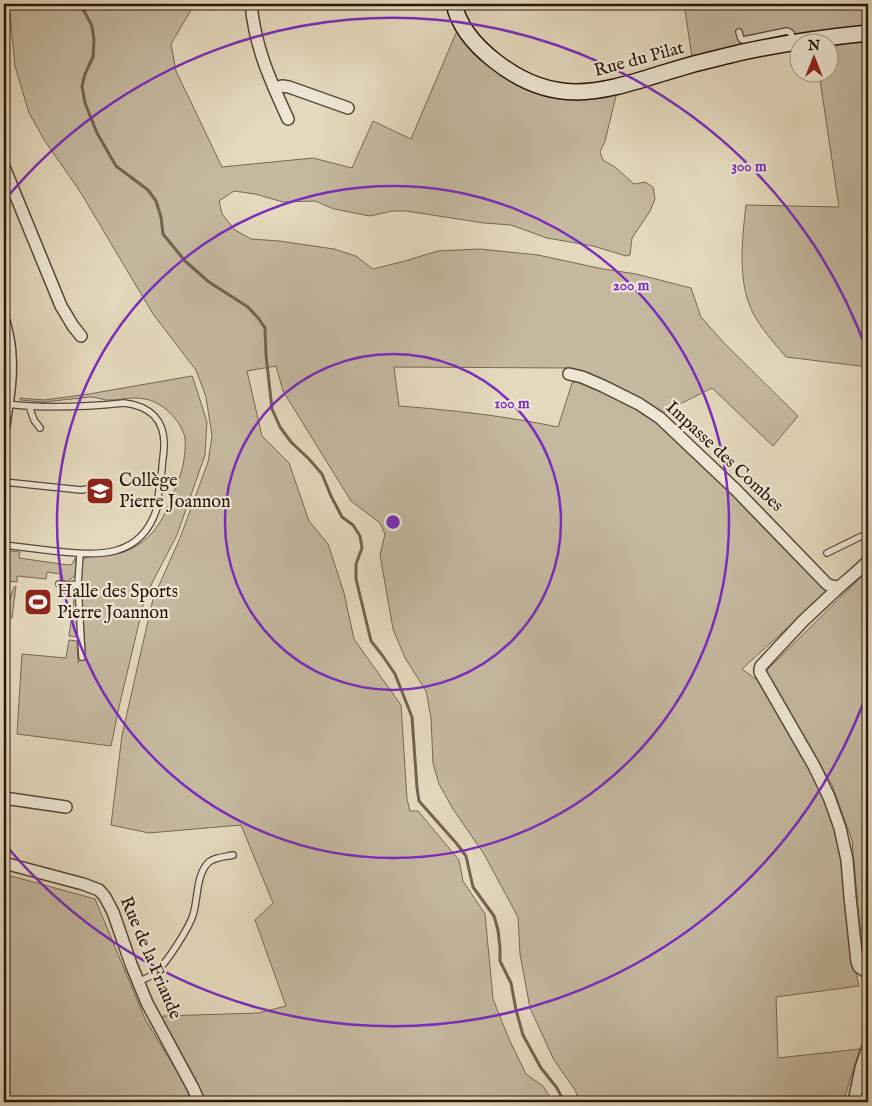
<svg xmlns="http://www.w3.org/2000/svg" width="872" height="1106" viewBox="0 0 872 1106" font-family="'IM FELL English',serif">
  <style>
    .green { fill: #c4b89f; stroke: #776755 }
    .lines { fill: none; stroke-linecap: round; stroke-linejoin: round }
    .stream { stroke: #746351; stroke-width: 3 }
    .lane-casing { stroke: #584738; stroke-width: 8 }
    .street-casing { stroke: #584738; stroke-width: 14 }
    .secondary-casing { stroke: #2a160b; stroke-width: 18 }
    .lane { stroke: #ede6d4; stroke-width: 5.5 }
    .street { stroke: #ede6d4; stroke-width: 11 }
    .secondary { stroke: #ede6d4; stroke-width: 15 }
    .ring { fill: none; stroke: #7b2cbf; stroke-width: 2.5 }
    .labels { text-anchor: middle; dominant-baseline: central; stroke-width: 4.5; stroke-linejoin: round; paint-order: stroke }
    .street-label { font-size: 18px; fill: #2a160b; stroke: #ede6d4 }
    .poi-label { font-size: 18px; fill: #2a160b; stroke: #ede6d4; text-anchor: start }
    .centre { fill: #7b2cbf; stroke: #ede6d4; stroke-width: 2.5 }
    .ring-label { font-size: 15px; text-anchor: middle; font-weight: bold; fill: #7b2cbf; stroke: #ede6d4; stroke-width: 4.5; stroke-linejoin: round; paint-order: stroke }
  </style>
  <rect width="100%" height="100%" fill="#e4d9bd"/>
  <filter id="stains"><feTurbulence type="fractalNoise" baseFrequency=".004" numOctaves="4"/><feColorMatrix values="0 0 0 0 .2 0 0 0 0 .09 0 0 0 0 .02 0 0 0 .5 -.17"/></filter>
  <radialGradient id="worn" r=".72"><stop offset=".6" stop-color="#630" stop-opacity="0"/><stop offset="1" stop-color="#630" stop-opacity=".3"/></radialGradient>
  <path class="green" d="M 9,4 L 193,4 L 194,5 L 171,44 L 176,71 L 222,167 L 313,158 L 352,168 L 373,121 L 411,139 L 456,33 L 459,31 L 558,97 L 584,99 L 617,92 L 605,141 L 600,152 L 603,160 L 615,167 L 634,184 L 645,182 L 653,187 L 655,199 L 650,211 L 632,238 L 630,255 L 626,256 L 593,246 L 547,238 L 511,225 L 484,223 L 406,211 L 392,211 L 370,216 L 334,209 L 315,201 L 283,202 L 255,194 L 234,191 L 219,201 L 222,214 L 235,230 L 251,239 L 279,241 L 334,249 L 356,256 L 373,269 L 405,261 L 438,251 L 480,249 L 538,255 L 603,269 L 636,274 L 691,288 L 701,317 L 724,343 L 798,416 L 773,446 L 712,388 L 660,414 L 628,396 L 568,368 L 394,367 L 399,406 C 452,410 505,416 558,427 L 572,383 L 580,380 L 659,421 L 742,501 L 827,592 L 742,669 L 761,683 L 785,721 L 820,789 L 836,830 L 843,863 L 852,955 L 859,986 L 776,997 L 778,1058 L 860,1049 L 843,1102 L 580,1102 L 575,1090 L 554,1060 L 530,1008 L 520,954 L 518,917 L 484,854 L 453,809 L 439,784 L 433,763 L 431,718 L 426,691 L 405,658 L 393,629 L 380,555 L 385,534 L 380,523 L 351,501 L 283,391 L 276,366 L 247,371 L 262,436 L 289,463 L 309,521 L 328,544 L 344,593 L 354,639 L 401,705 L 407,799 L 410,811 L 418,811 L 459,860 L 463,881 L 485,914 L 493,999 L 509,1039 L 526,1074 L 543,1086 L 553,1102 L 204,1102 L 161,1021 L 163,1016 L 258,1013 L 286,1006 L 255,920 L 273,903 L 241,825 L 149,833 L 111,825 L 122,735 L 153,599 L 180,538 L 208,462 L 212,436 L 206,397 L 196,370 L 153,314 L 81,193 L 45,141 L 29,113 L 15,66 Z
    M 684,4 L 868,4 L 868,27 L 782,36 L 692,57 Z
    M 868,40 L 868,367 L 786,357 C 776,345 765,333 757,320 C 736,288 742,241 746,205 L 839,207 L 819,73 L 830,72 L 830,43 Z
    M 192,376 L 194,381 L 207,422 L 205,455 L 177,535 L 152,583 L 143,606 L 119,707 L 111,746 L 17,734 L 22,654 L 66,658 L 69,640 L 77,641 L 78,663 L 86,650 L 85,650 L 81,574 L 83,559 C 93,554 106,557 117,554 C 159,543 167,509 181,473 C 184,464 186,447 185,438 C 181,420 162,402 145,399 C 131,396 118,401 106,400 C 100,399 96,397 90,397 L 44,402 L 20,400 L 20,398 L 44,400 L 89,394 Z
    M 4,550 L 20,552 L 19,558 L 68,565 L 72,564 L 75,558 L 76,563 L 75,576 L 68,581 L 60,581 L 60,574 L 47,572 L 46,579 L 17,576 L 17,582 L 10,581 L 8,583 L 4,604 Z
    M 868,570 L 868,964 L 863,962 L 852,840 L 832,785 L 766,671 Z
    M 16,586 L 12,618 L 4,617 L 14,587 Z
    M 75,591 L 78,637 L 69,636 Z
    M 4,874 L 95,899 L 145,1019 L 187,1088 L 190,1102 L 4,1102 Z"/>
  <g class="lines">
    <path class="stream" d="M 77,4 L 84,11 L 92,26 L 94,40 L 93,57 L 85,74 L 82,86 L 85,103 L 97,133 L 116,166 L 148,190 L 156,201 L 161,217 L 163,234 L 185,261 L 209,282 L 248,307 L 259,319 L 265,328 L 266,355 L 272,409 L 280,427 L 291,442 L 309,459 L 322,474 L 331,496 L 342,517 L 353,525 L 360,536 L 362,548 L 356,564 L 356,579 L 371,641 L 382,655 L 395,674 L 412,717 L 417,788 L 419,801 L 457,844 L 466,856 L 473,887 L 494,916 L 498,930 L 500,948 L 500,961 L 511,983 L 516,1010 L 523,1035 L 541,1068 L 557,1088 L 564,1102"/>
    <defs>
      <path id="lane" d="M 739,32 L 741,39 L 743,40 L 787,31 L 791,33 L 793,42
        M 29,406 L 34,420 L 40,428
        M 4,482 L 81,490 L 93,488
        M 4,545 C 20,547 37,549 54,551 C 98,556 141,559 157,508 C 158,495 160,482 162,469 C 162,462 164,454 164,446 C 165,420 150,406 124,403 C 85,407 46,409 7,404
        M 827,553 L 868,533
        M 80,554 L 78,584 L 82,657
        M 59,584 L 69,585 L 78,584
        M 138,982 C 144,979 150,977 155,973 C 166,964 189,928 193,915 C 198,900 196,875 208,863 C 214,857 225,857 233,855"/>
      <path id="street" d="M 251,4 C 255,47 270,80 288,119
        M 274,88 L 282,86 L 289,87 L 348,108
        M 4,167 L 61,306 L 73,326 L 81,336
        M 4,321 C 7,332 10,344 10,356 C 12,379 7,403 4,426
        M 569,374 L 582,377 L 603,386 L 639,404 L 660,418 L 736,490 L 827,584 L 831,586 L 838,587
        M 868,561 C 858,572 845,581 834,592 L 803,621 L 761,666 L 760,669 L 760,672 L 814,766 L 829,797 L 840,828 L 847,860 L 850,897 L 857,962 L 859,967 L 868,973
        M 4,798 L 66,807
        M 4,863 L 83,884 L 99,890 L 105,897 L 113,912 L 131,964 L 147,1003 L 193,1088 L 199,1102
        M 854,1102 L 861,1068 L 868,1047"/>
      <path id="secondary" d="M 454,4 C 459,27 477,47 495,61 C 552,106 597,94 660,74 C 682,67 704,61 726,56 C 774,44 819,38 868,33"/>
    </defs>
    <use href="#lane" class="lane-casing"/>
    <use href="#street" class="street-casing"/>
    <use href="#secondary" class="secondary-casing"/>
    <use href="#lane" class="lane"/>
    <use href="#street" class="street"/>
    <use href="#secondary" class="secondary"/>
  </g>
  <g class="ring">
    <circle cx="393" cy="522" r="168"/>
    <circle cx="393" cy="522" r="336"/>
    <path d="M868 690A504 504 0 0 1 4 843M4 201A504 504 0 0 1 868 354"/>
  </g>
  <defs>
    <symbol id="school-square" viewBox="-11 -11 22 22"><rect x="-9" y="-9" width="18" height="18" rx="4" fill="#8f2418" stroke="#ede6d4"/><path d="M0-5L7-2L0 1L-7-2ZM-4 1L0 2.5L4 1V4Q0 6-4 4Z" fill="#fff"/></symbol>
    <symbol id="stadium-square" viewBox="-11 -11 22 22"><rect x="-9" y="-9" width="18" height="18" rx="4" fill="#8f2418" stroke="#ede6d4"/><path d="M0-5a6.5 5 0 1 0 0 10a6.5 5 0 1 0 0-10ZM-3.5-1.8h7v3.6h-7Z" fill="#fff"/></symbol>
  </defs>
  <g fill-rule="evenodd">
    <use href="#school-square" x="84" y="475" width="32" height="32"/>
    <use href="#stadium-square" x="22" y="586" width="32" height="32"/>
  </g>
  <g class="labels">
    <g class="street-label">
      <text transform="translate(639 60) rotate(-15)">Rue du Pilat</text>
      <text transform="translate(724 457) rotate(43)">Impasse des Combes</text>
      <text transform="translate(150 958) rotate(67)">Rue de la Friaude</text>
    </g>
    <g class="poi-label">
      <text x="119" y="481">Collège<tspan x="119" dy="21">Pierre Joannon</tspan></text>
      <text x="57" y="592">Halle des Sports<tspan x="57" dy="21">Pierre Joannon</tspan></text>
    </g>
  </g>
  <circle cx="393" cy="522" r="8" class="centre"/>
  <g class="ring-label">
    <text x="749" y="171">300 m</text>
    <text x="631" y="290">200 m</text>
    <text x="512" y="408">100 m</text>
  </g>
  <rect width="872" height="1106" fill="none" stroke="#e4d9bd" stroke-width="20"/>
  <rect x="5" y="5" width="862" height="1096" fill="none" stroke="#2a160b" stroke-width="2.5"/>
  <rect x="10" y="10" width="852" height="1086" fill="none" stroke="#2a160b"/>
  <g transform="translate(814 58)"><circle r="24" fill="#ede6d4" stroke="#9f9384"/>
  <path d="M0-4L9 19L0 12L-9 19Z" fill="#8f2418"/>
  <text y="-8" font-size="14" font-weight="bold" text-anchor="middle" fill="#2a160b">N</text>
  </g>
  <rect width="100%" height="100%" filter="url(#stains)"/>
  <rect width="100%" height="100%" fill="url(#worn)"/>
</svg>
